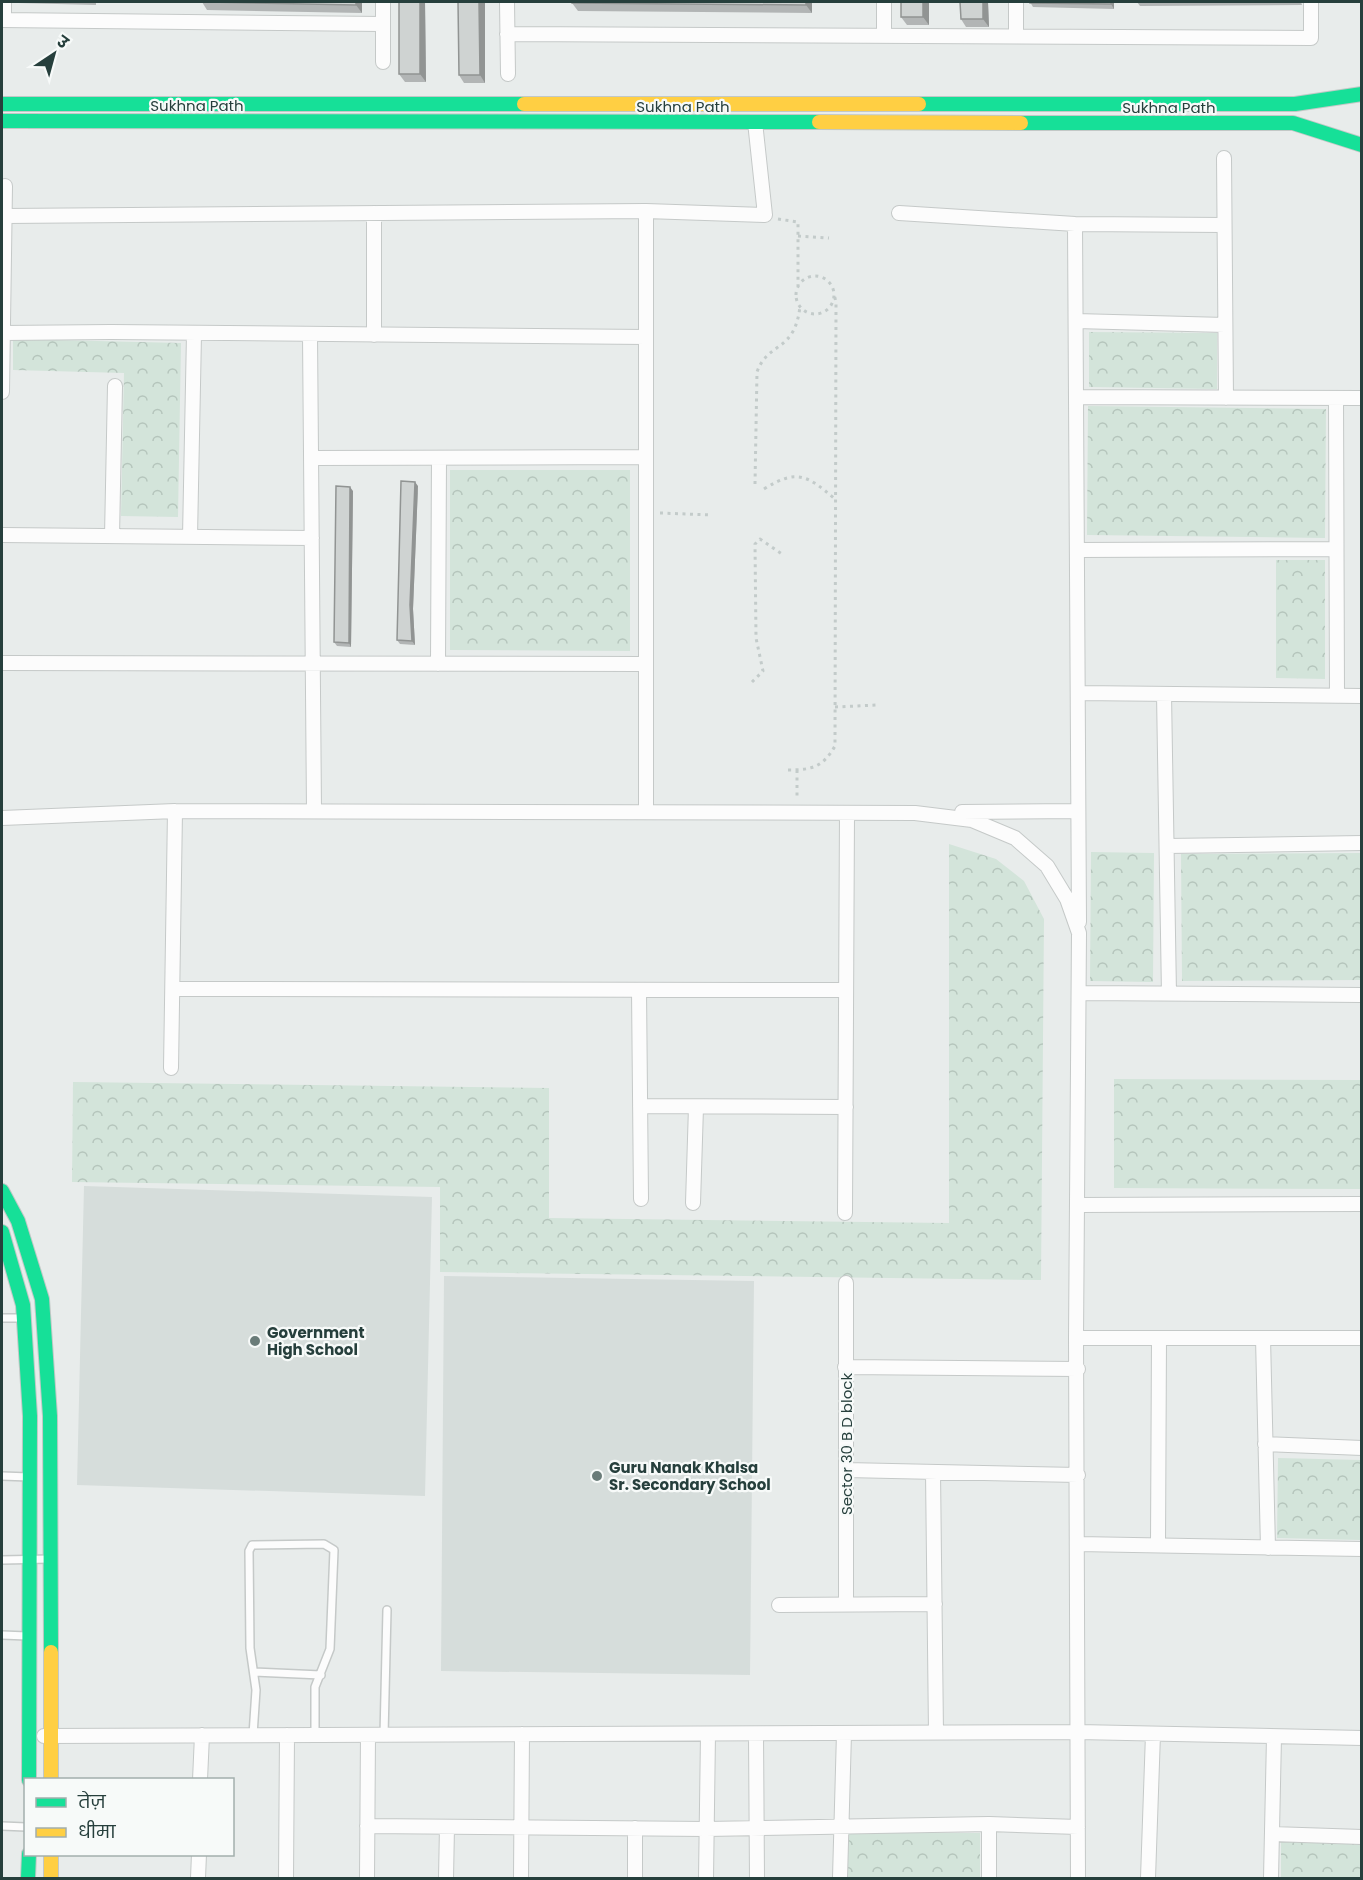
<svg xmlns="http://www.w3.org/2000/svg" width="1363" height="1880" viewBox="0 0 1363 1880" font-family="Poppins,'Noto Sans Devanagari',sans-serif">
  <style>
    .built { fill: #d6dddb }
    .park { fill: url(#park-crowns) }
    .lines { fill: none; stroke-linecap: round; stroke-linejoin: round }
    .lane-casing { stroke: #c5c9c8; stroke-width: 10 }
    .street-casing { stroke: #c5c9c8; stroke-width: 16 }
    .fast-casing { stroke: #c2c8c6; stroke-width: 16 }
    .slow-casing { stroke: #c2c8c6; stroke-width: 16 }
    .path { stroke: #c3cbca; stroke-width: 3; stroke-dasharray: 3 4.5; stroke-linecap: butt }
    .lane { stroke: #fcfcfc; stroke-width: 7 }
    .street { stroke: #fcfcfc; stroke-width: 14 }
    .fast { stroke: #16e098; stroke-width: 14 }
    .slow { stroke: #ffcf43; stroke-width: 14 }
    .wall { fill: #b2b5b5 }
    .shaded-wall { fill: #919493 }
    .building { fill: #cfd3d2; stroke: #919493; stroke-width: 1.5 }
    .poi-dot { fill: #6a7c79; stroke: #f7faf9; stroke-width: 2 }
    .labels { text-anchor: middle; dominant-baseline: central; stroke-width: 4.5; stroke-linejoin: round; paint-order: stroke }
    .street-label { font-size: 15px; fill: #263f3c; stroke: #f7faf9 }
    .poi-label { font-size: 15px; font-weight: bold; fill: #263f3c; stroke: #f7faf9; text-anchor: start }
  </style>
  <defs>
    <pattern id="park-crowns" width="20" height="18" patternUnits="userSpaceOnUse" patternTransform="scale(1.5)"><rect width="20" height="18" fill="#d3e4da"/><path d="M2 6a3 3 0 1 1 6 0M12 15a3 3 0 1 1 6 0" fill="none" stroke="#b5c5bc"/></pattern>
  </defs>
  <rect width="100%" height="100%" fill="#e8eceb"/>
  <path class="built" d="M 84,1186 L 432,1197 L 425,1496 L 77,1485 Z
    M 444,1276 L 754,1281 L 750,1675 L 441,1671 Z"/>
  <path class="park" d="M 1089,332 L 1217,333 L 1217,389 L 1089,387 Z
    M 13,339 L 181,343 L 178,517 L 121,516 L 124,373 L 13,370 Z
    M 1088,406 L 1326,409 L 1325,538 L 1087,535 Z
    M 450,470 L 630,470 L 630,651 L 450,650 Z
    M 1276,560 L 1325,560 L 1325,679 L 1276,678 Z
    M 949,844 L 996,859 L 1024,881 L 1044,919 L 1041,1280 L 440,1272 L 440,1187 L 72,1182 L 73,1082 L 549,1088 L 549,1218 L 949,1223 Z
    M 1091,852 L 1154,853 L 1153,982 L 1090,981 Z
    M 1361,853 L 1361,980 L 1182,981 L 1181,854 Z
    M 1114,1079 L 1361,1080 L 1361,1189 L 1114,1188 Z
    M 1278,1458 L 1361,1460 L 1361,1540 L 1277,1538 Z
    M 848,1833 L 980,1833 L 980,1878 L 848,1878 Z
    M 1281,1842 L 1361,1842 L 1361,1878 L 1281,1878 Z"/>
  <g class="lines">
    <defs>
      <path id="lane" d="M 2,1318 L 21,1318
        M 2,1476 L 29,1477
        M 2,1560 L 50,1559
        M 2,1635 L 27,1636
        M 254,1672 L 321,1675
        M 253,1735 L 256,1690 L 250,1648 L 249,1551 L 252,1545 L 324,1544 L 334,1550 L 330,1649 L 315,1687 L 315,1735
        M 384,1735 L 387,1610
        M 2,1826 L 26,1827"/>
      <path id="street" d="M 4,2 L 4,20
        M 383,2 L 383,62
        M 507,2 L 508,74
        M 884,2 L 884,36
        M 2,20 L 383,24
        M 507,34 L 1311,38 L 1311,2
        M 1016,36 L 1016,2
        M 1224,158 L 1226,398
        M 899,213 L 1075,224 L 1224,225
        M 5,216 L 646,211 L 765,215 L 755,122
        M 1075,224 L 1079,922
        M 1076,321 L 1225,325
        M 3,333 L 111,332 L 646,337
        M 310,335 L 314,811
        M 374,335 L 374,213
        M 2,392 L 5,186
        M 1076,397 L 1362,398
        M 1336,398 L 1337,696
        M 311,458 L 646,457
        M 2,535 L 312,538
        M 112,536 L 115,386
        M 190,537 L 194,334
        M 1077,550 L 1336,549
        M 2,663 L 646,664
        M 438,664 L 439,458
        M 1078,693 L 1362,696
        M 1164,694 L 1169,994
        M 646,812 L 646,211
        M 962,812 L 1078,811
        M 2,818 L 175,811 L 915,813 L 972,820 L 1015,838 L 1047,866 L 1067,899 L 1079,933 L 1076,1338 L 1078,1878
        M 1167,846 L 1362,843
        M 173,989 L 846,990
        M 639,990 L 641,1199
        M 1079,993 L 1362,995
        M 171,1068 L 175,811
        M 640,1106 L 846,1107
        M 693,1203 L 696,1107
        M 1078,1205 L 1362,1204
        M 845,1213 L 847,813
        M 846,1283 L 846,1605
        M 1076,1338 L 1362,1338
        M 1263,1338 L 1268,1548
        M 845,1367 L 1078,1369
        M 1265,1444 L 1362,1448
        M 846,1470 L 1078,1475
        M 933,1472 L 936,1733
        M 1078,1544 L 1362,1549
        M 1158,1545 L 1159,1338
        M 779,1605 L 935,1604
        M 756,1735 L 757,1878
        M 44,1736 L 1078,1732 L 1362,1738
        M 200,1780 L 202,1735
        M 989,1824 L 989,1878
        M 367,1826 L 706,1829 L 989,1824 L 1078,1827
        M 635,1828 L 635,1878
        M 1272,1834 L 1362,1837
        M 198,1878 L 199,1854
        M 286,1878 L 287,1735
        M 367,1878 L 368,1735
        M 446,1878 L 447,1827
        M 521,1878 L 522,1734
        M 706,1878 L 708,1734
        M 840,1878 L 844,1733
        M 1148,1878 L 1153,1734
        M 1271,1878 L 1274,1737"/>
      <path id="fast" d="M 2,104 L 524,104
        M 919,104 L 1295,104 L 1362,94
        M 2,121 L 819,122
        M 1021,123 L 1293,123 L 1362,145
        M 2,1191 L 18,1221 L 42,1299 L 50,1416 L 51,1652
        M 2,1232 L 23,1305 L 30,1416 L 29,1780
        M 28,1878 L 29,1854"/>
      <path id="slow" d="M 524,104 L 919,104
        M 819,122 L 1021,123
        M 51,1652 L 51,1780
        M 51,1854 L 51,1878"/>
    </defs>
    <use href="#lane" class="lane-casing"/>
    <use href="#street" class="street-casing"/>
    <use href="#fast" class="fast-casing"/>
    <use href="#slow" class="slow-casing"/>
    <path class="path" d="M 778,219 L 798,222 L 798,288
      M 798,236 L 829,238
      M796 295a19 19 0 1 1 38 0a19 19 0 1 1-38 0Z
      M 755,484 L 757,372 C 768,341 795,353 800,306
      M 764,489 C 797,468 808,476 835,499
      M 660,513 L 712,515
      M 752,682 L 763,671 L 756,638 L 755,544 L 760,539 L 782,554
      M 835,707 L 877,705
      M 788,770 C 812,770 823,767 835,746 L 836,303 L 834,293
      M 797,770 L 797,798"/>
    <use href="#lane" class="lane"/>
    <use href="#street" class="street"/>
    <use href="#fast" class="fast"/>
    <use href="#slow" class="slow"/>
  </g>
  <path class="wall" d="M 17,2 L 96,2 L 96,5 L 18,3 Z
    M 202,2 L 362,2 L 362,13 L 207,10 Z
    M 399,2 L 425,2 L 426,82 L 405,82 L 399,74 Z
    M 458,2 L 485,2 L 485,83 L 464,83 L 459,75 Z
    M 812,2 L 812,13 L 578,11 L 572,3 Z
    M 901,2 L 929,2 L 929,25 L 907,25 L 901,17 Z
    M 960,2 L 988,2 L 989,27 L 966,27 L 961,19 Z
    M 1030,2 L 1114,2 L 1114,9 L 1033,7 Z
    M 1137,2 L 1301,2 L 1302,5 L 1140,6 Z
    M 418,486 L 413,609 L 415,645 L 400,644 L 397,640 Z
    M 353,491 L 351,647 L 337,646 L 334,642 Z"/>
  <path class="shaded-wall" d="M 356,2 L 362,2 L 362,13 L 356,5 Z
    M 420,2 L 425,2 L 426,82 L 420,74 Z
    M 479,2 L 485,2 L 485,83 L 480,75 Z
    M 806,2 L 812,2 L 812,13 L 806,5 Z
    M 923,2 L 929,2 L 929,25 L 923,17 Z
    M 983,2 L 988,2 L 989,27 L 983,19 Z
    M 1111,2 L 1114,2 L 1114,9 L 1111,4 Z
    M 415,482 L 418,486 L 413,609 L 415,645 L 412,641 L 410,605 Z
    M 350,487 L 353,491 L 351,647 L 349,643 Z"/>
  <path class="building" d="M 208,2 L 356,2 L 356,5 Z
    M 399,2 L 420,2 L 420,74 L 399,74 Z
    M 458,2 L 479,2 L 480,75 L 459,75 Z
    M 572,2 L 806,2 L 806,5 L 572,3 Z
    M 901,2 L 923,2 L 923,17 L 901,17 Z
    M 960,2 L 983,2 L 983,19 L 961,19 Z
    M 1030,2 L 1111,2 L 1111,4 L 1030,3 Z
    M 401,481 L 415,482 L 410,605 L 412,641 L 397,640 Z
    M 336,486 L 350,487 L 349,643 L 334,642 Z"/>
  <g class="poi-dot">
    <circle cx="255" cy="1341" r="6"/>
    <circle cx="597" cy="1476" r="6"/>
  </g>
  <g class="labels">
    <g class="street-label">
      <text x="197" y="105">Sukhna Path</text>
      <text x="683" y="106">Sukhna Path</text>
      <text x="1169" y="107">Sukhna Path</text>
      <text transform="translate(846 1444) rotate(-90)">Sector 30 B D block</text>
    </g>
    <g class="poi-label">
      <text x="267" y="1332">Government<tspan x="267" dy="17">High School</tspan></text>
      <text x="609" y="1467">Guru Nanak Khalsa<tspan x="609" dy="17">Sr. Secondary School</tspan></text>
    </g>
  </g>
  <rect width="1363" height="1880" fill="none" stroke="#263f3c" stroke-width="6"/>
  <rect x="24" y="1778" width="210" height="78" fill="#f7faf9" stroke="#a3afad" stroke-width="1.5"/>
  <rect x="36" y="1798" width="30" height="9" fill="#16e098" stroke="#a3afad" stroke-width="1.5"/>
  <text x="78" y="1808" font-size="18" fill="#263f3c">तेज़</text>
  <rect x="36" y="1828" width="30" height="9" fill="#ffcf43" stroke="#a3afad" stroke-width="1.5"/>
  <text x="78" y="1838" font-size="18" fill="#263f3c">धीमा</text>
  <g transform="translate(54 54) rotate(36)" stroke="#f7faf9" stroke-width="4.5" paint-order="stroke">
  <path d="M0-4.5L10 22L0 15L-10 22Z" fill="#263f3c"/>
  <text y="-9" font-size="16" font-weight="bold" text-anchor="middle" fill="#263f3c">उ</text>
  </g>
</svg>
